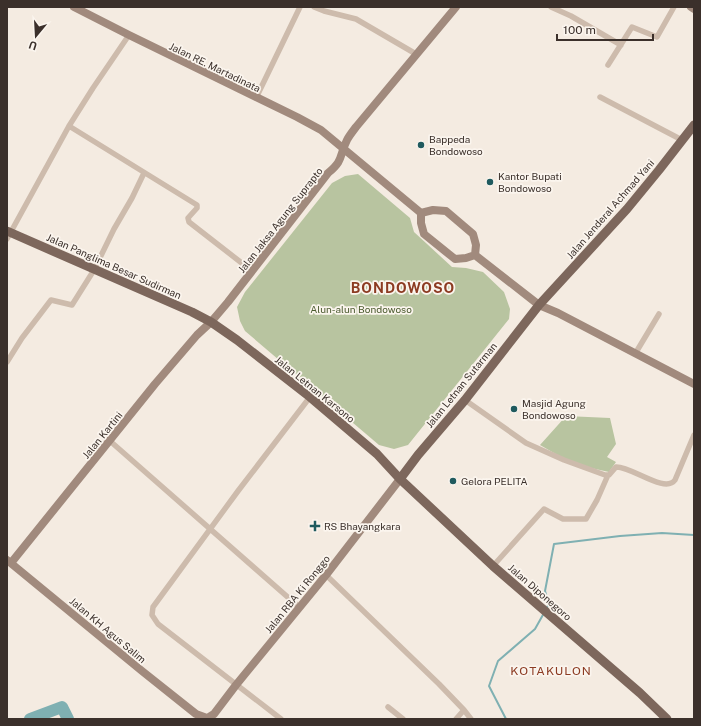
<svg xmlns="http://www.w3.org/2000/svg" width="701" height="726" viewBox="0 0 701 726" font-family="'Public Sans',sans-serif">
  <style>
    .green { fill: #b8c4a0 }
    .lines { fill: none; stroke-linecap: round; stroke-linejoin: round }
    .stream { stroke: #7fb0b2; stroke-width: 2 }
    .river { stroke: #7fb0b2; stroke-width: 12 }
    .street { stroke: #cdbbac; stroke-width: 5.5 }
    .secondary { stroke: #a18a7d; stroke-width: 8 }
    .primary { stroke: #7d675c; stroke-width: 9 }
    .poi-dot { fill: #1f5a5e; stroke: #fbf5ee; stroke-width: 1.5 }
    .labels { text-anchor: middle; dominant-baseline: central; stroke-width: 3.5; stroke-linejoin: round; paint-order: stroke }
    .street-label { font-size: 10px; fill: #3b302b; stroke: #fbf5ee }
    .poi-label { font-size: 10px; fill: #3b302b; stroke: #fbf5ee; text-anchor: start }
    .park-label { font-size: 10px; fill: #4a5a2e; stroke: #fbf5ee }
    .quarter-label { font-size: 12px; letter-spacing: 1px; fill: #8c3b22; stroke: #fbf5ee }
    .district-label { font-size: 14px; font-weight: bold; letter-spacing: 1px; fill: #8c3b22; stroke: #fbf5ee }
  </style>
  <rect width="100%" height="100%" fill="#f4ebe1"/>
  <path class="green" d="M 358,174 L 410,218 L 414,232 L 452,267 L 466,268 L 483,272 L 504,292 L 510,309 L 509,319 L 408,445 L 394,449 L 379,445 L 245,331 L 240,321 L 237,307 L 245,292 L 332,183 L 345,176 Z
    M 566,416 L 610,418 L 616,444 L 607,457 L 616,462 L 609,472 L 573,464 L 540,445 Z"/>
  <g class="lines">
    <path class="stream" d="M 546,609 L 549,604 L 545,591 L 554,544 L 620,536 L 662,533 L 694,535
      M 506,719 L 489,686 L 498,661 L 535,629 L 544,613"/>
    <path class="river" d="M 30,719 L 62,707 L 68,719"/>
    <path class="street" d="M 314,7 L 324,11 L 356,19 L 416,54
      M 551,7 L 571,16 L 621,45
      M 608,65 L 632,27 L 657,37 L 674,7
      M 600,97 L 682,140
      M 256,98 L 300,7
      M 69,126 L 197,205 L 197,208 L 188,218 L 189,222 L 252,271
      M 7,239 L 69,126 L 93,88 L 129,35
      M 635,354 L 659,314
      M 7,362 L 22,338 L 51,300 L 72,305 L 94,270 L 114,229 L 132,198 L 144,173
      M 465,400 L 526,443 L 564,460 L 605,475 L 609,475 L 616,467 C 631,466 665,494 675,480 L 694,435
      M 110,441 L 299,607
      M 493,566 L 544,509 L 563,519 L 586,519 L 597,500 L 608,475
      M 326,575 L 439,684 L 464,710 L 471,719
      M 388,707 L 403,719
      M 281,719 L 158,624 L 152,615 L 153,607 L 238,491 L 310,397
      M 456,719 L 464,710"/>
    <path class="secondary" d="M 74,7 L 129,35 L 297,117 L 321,130 L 421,213
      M 691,7 L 694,9
      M 421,213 L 433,210 L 446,211 L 473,234 L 476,245 L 475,255
      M 421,213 L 421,223 L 424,234 L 455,259 L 466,258 L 475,255
      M 475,255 L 539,305 L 558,313 L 694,384
      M 7,560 L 142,671 L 196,714 L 207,718
      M 11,563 L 155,384 L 197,335 L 211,322 L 228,302 L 328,173 C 344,160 339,156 347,140 C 349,136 353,131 356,127 L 456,7
      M 206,719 L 214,714 L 236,685 L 326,575 L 400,479"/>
    <path class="primary" d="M 7,231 L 192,312 L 211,322 L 237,340 L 310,397 L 377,454 L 400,479 L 493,566 L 640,693 L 667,719
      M 400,479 L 418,455 L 465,400 L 539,305 L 627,209 L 659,170 L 694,125"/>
  </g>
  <g class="poi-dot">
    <circle cx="421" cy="145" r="4"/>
    <circle cx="490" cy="182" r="4"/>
    <circle cx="514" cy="409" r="4"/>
    <circle cx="453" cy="481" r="4"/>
    <path d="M313 520h4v4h4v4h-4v4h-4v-4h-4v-4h4z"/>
  </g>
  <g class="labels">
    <g class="street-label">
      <text transform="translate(215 67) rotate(26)">Jalan RE. Martadinata</text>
      <text transform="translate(610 209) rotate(-49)">Jalan Jenderal Achmad Yani</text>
      <text transform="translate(280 220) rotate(-52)">Jalan Jaksa Agung Suprapto</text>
      <text transform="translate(114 266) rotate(24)">Jalan Panglima Besar Sudirman</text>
      <text transform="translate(461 385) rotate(-51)">Jalan Letnan Sutarman</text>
      <text transform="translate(315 389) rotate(39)">Jalan Letnan Karsono</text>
      <text transform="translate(102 435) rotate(-51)">Jalan Kartini</text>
      <text transform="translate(540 592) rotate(41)">Jalan Diponegoro</text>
      <text transform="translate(297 594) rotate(-51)">Jalan RBA Ki Ronggo</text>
      <text transform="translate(108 630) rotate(40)">Jalan KH Agus Salim</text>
    </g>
    <g class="poi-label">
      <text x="429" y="139">Bappeda<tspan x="429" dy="12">Bondowoso</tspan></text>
      <text x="498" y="176">Kantor Bupati<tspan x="498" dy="12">Bondowoso</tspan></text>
      <text x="522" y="403">Masjid Agung<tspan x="522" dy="12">Bondowoso</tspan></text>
      <text x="461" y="481">Gelora PELITA</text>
      <text x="324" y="526">RS Bhayangkara</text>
    </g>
    <g class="park-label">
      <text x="361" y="309">Alun-alun Bondowoso</text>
    </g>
    <g class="quarter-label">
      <text x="551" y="671">KOTAKULON</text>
    </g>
    <g class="district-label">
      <text x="403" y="288">BONDOWOSO</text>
    </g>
  </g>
  <rect width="701" height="726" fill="none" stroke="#3b302b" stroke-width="16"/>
  <g transform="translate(36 36) rotate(198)" stroke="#fbf5ee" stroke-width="3" paint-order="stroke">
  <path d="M0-3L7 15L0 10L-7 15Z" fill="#3b302b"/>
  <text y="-6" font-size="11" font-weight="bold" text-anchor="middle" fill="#3b302b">U</text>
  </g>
  <path d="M557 34v6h96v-6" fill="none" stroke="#3b302b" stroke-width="2"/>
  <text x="563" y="34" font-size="12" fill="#3b302b" stroke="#fbf5ee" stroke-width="3" paint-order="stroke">100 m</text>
</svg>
